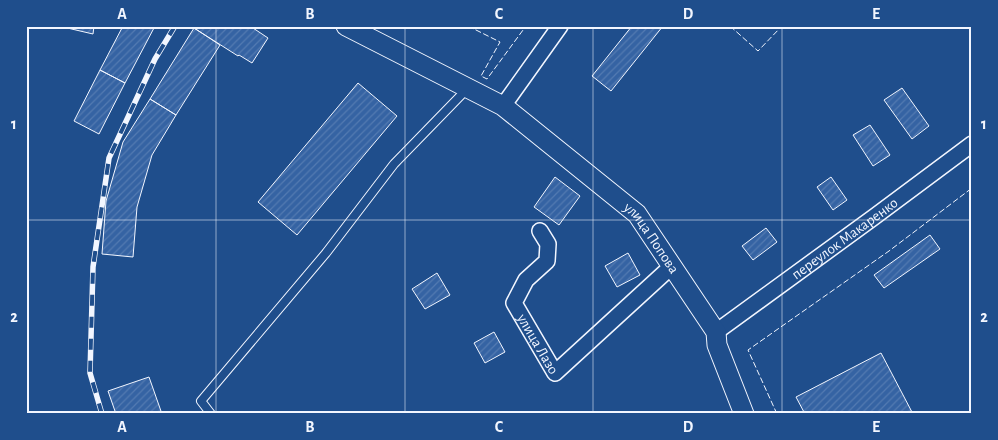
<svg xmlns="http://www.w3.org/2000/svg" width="998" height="440" viewBox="0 0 998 440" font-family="'Alegreya Sans',sans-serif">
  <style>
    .building { fill: url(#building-hatch); stroke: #f2f6ff }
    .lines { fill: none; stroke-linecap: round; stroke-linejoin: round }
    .service-casing { stroke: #f2f6ff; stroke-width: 10 }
    .minor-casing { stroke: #f2f6ff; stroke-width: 18 }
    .tertiary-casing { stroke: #f2f6ff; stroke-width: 21 }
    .service { stroke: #1f4e8c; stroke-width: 8 }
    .minor { stroke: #1f4e8c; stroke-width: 15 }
    .tertiary { stroke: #1f4e8c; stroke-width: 19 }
    .rail-casing { stroke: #f2f6ff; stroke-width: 5.5 }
    .rail { stroke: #1f4e8c; stroke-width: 4; stroke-dasharray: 11; stroke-linecap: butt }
    .fence { stroke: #f2f6ff; stroke-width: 1; stroke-dasharray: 6 2.5; stroke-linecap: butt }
    .grid { fill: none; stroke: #f2f6ff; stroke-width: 1; stroke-opacity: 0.55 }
    .labels { text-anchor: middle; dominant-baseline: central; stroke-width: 4; stroke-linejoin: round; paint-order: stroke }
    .street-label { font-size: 15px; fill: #f2f6ff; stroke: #1f4e8c }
    .neatline { fill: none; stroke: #f2f6ff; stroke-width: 2 }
    .grid-label { font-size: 16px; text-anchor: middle; font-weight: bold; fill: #f2f6ff }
  </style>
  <defs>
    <pattern id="building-hatch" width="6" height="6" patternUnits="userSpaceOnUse" patternTransform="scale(1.25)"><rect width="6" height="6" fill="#3563a3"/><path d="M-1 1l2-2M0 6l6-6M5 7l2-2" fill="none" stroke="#537ab1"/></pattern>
  </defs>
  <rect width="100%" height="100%" fill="#1f4e8c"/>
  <path class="building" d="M 63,26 L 94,26 L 93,34 L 63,27 Z
    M 123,26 L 155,26 L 125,83 L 100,70 Z
    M 195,26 L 250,26 L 268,38 L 252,63 L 239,55 L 238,56 L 194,28 Z
    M 632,26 L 663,26 L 611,91 L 592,76 Z
    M 194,28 L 220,45 L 176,115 L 150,99 Z
    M 100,70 L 125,83 L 99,134 L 74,121 Z
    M 358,83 L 397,116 L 297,235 L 258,202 Z
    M 902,88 L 929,126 L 912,139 L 884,100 Z
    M 150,99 L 176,115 L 152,155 L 137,207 L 133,257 L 102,254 L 106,201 L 123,142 Z
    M 870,125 L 890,155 L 873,166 L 853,135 Z
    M 555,177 L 580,196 L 559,225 L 534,207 Z
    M 831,177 L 847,200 L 833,210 L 817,187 Z
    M 766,228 L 777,242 L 753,260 L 742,246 Z
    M 930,235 L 940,249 L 884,288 L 874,275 Z
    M 628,253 L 640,275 L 617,287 L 605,266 Z
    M 437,273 L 450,295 L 425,309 L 412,289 Z
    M 494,332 L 505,352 L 485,363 L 474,343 Z
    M 881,353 L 913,414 L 805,414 L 796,397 Z
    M 149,377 L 162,414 L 116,414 L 108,391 Z"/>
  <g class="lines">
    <defs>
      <path id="service" d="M 211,414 L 201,401 L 326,253 L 394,164 L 467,89"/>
      <g id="minor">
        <path d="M 503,106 L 560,26"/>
        <path id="s1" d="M 540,231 L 548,244 L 547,261 L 526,280 L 514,303 L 555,373 L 672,266"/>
        <path id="s2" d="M 716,332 L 874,217 L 972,144"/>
      </g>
      <g id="tertiary">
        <path id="s3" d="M 346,26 L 503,106 L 637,214 L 716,332 L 717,345 L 744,414"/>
      </g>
    </defs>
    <use href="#service" class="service-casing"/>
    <use href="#minor" class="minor-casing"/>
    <use href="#tertiary" class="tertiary-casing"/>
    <use href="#service" class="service"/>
    <use href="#minor" class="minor"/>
    <use href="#tertiary" class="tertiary"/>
    <defs>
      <path id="rail" d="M 102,414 L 90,373 L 93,267 L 109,158 L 155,59 L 175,26"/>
    </defs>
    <use href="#rail" class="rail-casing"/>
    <use href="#rail" class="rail"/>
    <path class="fence" d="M 468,26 L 500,42 L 481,76 L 487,79 L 526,26
      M 730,26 L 758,51 L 782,26
      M 777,414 L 748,350 L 889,251 L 972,188"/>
  </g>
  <path class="grid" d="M 216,26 L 216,414M 405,26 L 405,414M 593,26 L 593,414M 782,26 L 782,414M 26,220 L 972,220"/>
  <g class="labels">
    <g class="street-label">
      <text stroke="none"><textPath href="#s2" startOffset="159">переулок Макаренко</textPath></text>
      <text stroke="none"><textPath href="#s3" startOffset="376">улица Попова</textPath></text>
      <text stroke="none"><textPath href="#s1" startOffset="134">улица Лазо</textPath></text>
    </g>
  </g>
  <rect width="998" height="440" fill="none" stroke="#1f4e8c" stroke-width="55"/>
  <rect x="28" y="28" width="942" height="384" class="neatline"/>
  <g class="grid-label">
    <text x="122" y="19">A</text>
    <text x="310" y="19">B</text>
    <text x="499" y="19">C</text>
    <text x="688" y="19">D</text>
    <text x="876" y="19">E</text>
    <text x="14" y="129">1</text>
    <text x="984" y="129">1</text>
    <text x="14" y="322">2</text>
    <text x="984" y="322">2</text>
    <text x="122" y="432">A</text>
    <text x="310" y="432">B</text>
    <text x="499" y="432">C</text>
    <text x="688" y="432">D</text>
    <text x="876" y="432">E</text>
  </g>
</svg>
